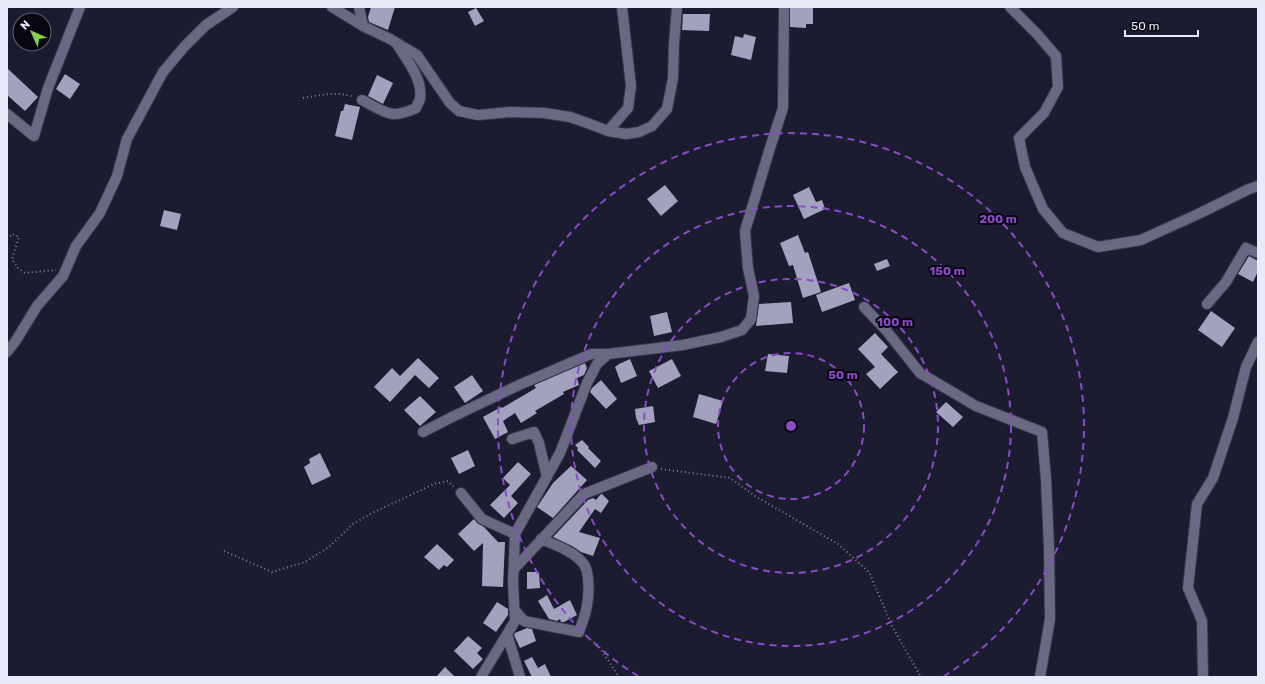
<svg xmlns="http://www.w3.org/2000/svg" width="1265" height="684" viewBox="0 0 1265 684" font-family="Rubik,sans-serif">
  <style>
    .building { fill: #a2a2bf }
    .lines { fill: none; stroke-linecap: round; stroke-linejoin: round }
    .minor-casing { stroke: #39384a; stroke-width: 12 }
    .path { stroke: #7f8092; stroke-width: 2; stroke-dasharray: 1 3; stroke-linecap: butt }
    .minor { stroke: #696983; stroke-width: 10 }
    .ring { fill: none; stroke: #8c49c8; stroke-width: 2; stroke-dasharray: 7 5 }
    .centre { fill: #8c49c8; stroke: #080711; stroke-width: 2 }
    .ring-label { font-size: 12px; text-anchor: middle; font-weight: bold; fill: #8c49c8; stroke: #080711; stroke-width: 4; stroke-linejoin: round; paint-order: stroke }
  </style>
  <rect width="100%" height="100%" fill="#1c1c31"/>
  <path class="building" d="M 371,7 L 395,7 L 388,30 L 369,22 L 368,17 Z
    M 790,7 L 813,7 L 813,24 L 806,24 L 806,28 L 790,27 Z
    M 476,8 L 484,21 L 475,26 L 468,12 Z
    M 683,14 L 710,14 L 709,31 L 682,30 Z
    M 744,34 L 756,37 L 751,60 L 731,55 L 735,36 L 743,38 Z
    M 7,68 L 38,97 L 25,111 L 7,95 Z
    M 65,74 L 80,84 L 70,99 L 56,89 Z
    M 377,75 L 393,83 L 383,104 L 368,96 Z
    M 345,104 L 360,107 L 352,140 L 335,136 L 341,111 L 343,111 Z
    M 665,185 L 678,201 L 661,216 L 647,199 Z
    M 809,187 L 816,202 L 822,200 L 825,209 L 804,219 L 793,195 Z
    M 164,210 L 181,214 L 177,230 L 160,226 Z
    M 798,235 L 805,253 L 808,252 L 821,292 L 803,298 L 793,265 L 789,266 L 780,243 Z
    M 1249,256 L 1258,261 L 1258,271 L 1253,282 L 1238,274 Z
    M 887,259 L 890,266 L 877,271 L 874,264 Z
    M 849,283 L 855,300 L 822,312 L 816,295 Z
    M 791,302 L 793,323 L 756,326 L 759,304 Z
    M 1211,311 L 1235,328 L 1222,347 L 1198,330 Z
    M 667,312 L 672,332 L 654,336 L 650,316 Z
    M 875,333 L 888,347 L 881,354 L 898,372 L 880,389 L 866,374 L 875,367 L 858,349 Z
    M 768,354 L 789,356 L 787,373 L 765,371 Z
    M 418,358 L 439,378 L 429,388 L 415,375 L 390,402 L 374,387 L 392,368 L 400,376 Z
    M 630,359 L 637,376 L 621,383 L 615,367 L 619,364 Z
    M 672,359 L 681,376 L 658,388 L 649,371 Z
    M 585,363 L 587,368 L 584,375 L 577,378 L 579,385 L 563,392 L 564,394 L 535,411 L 537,413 L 521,423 L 515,413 L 503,421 L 508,432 L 495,439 L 483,417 L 501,407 L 502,408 L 536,388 L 534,385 Z
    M 472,375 L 483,391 L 465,403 L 454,387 Z
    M 601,380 L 617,399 L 606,409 L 590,392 L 592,388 Z
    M 699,394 L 723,401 L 716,424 L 693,417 Z
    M 420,396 L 436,412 L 420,426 L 404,410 Z
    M 946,402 L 963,417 L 953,427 L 936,412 Z
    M 653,406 L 655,422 L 639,425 L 636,418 L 635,409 Z
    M 582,440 L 589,447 L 588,448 L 601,461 L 595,468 L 577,450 L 578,448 L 575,445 Z
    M 468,450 L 475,466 L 459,474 L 451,458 Z
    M 320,453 L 331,476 L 312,485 L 304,467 L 310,463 L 309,459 Z
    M 518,462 L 531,474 L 511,496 L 518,503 L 504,518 L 490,505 L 510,485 L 503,478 Z
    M 571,466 L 587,480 L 553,518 L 537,507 L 553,483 Z
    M 602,494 L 609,501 L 601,513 L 595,509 L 579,532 L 600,538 L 593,556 L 581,552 L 572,546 L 553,537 L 588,500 L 593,498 L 596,500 L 600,495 Z
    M 474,519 L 477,523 L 484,527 L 498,542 L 505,542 L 503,587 L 482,586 L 483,543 L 474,551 L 458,534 Z
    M 437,544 L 454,560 L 447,567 L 444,565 L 439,570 L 424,557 Z
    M 527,572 L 539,572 L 540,588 L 527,589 Z
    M 547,595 L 554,609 L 570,600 L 577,615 L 564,622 L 561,622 L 560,619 L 557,621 L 549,619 L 538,601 Z
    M 497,602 L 508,609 L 508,615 L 496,632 L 483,623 Z
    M 527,628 L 532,629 L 536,641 L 520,648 L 514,635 L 515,633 Z
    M 468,636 L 482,648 L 477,653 L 483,659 L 473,669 L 454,651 Z
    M 532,657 L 538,668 L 545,664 L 551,677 L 532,677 L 524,661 Z
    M 445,667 L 455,677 L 436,677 Z"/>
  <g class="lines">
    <defs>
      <path id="minor" d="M 332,7 L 363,26
        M 359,7 L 363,26 L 390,39 L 417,55 L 450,103 L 459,111 L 478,115 L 511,112 L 544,113 L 570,117 L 590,124 L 608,131 L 626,134 L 639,132 L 652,126 L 667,109 L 673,78 L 674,44 L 677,7
        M 1010,7 L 1038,35 L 1056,56 L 1058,87 L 1044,113 L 1019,138 L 1025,167 L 1043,209 L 1063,233 L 1098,247 L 1141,240 L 1196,215 L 1249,189 L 1258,186
        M 362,100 C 385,112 391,120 416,108 C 417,105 419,102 420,99 C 423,79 407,60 397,44
        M 7,114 L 34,136 L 48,88 L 80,7
        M 608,131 L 628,108 L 631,86 L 622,7
        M 1207,304 L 1226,282 L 1246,248 L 1258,253
        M 864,307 L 885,329 L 920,373 L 976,406 L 1042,432 L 1046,479 L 1049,548 L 1050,619 L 1040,677
        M 7,352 L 15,342 L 37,306 L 63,276 L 76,246 L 100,213 L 117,176 L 127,139 L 163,72 L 184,47 L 206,25 L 233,7
        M 423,432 L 452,417 L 519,385 L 591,354 L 608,354 L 683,345 L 721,337 L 742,330 L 751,319 L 754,296 L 748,268 L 745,231 L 770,148 L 783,108 L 784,7
        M 512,439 L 534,432 L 539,443 L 547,477
        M 461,493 L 482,519 L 515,534
        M 514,569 L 584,494 L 652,467
        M 514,609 L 524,621 L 579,632 C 582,623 586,614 587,605 C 589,595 590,571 583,563 C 573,551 555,545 541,539
        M 507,634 L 520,677
        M 481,677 L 515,621 L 513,582 L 515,534 L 560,453 L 587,383 L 597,364 L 608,354
        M 1203,677 L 1202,621 L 1188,588 L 1197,504 L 1213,478 L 1233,418 L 1246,367 L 1258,342"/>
    </defs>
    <use href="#minor" class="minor-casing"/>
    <path class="path" d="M 303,98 C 321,95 337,91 354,97
      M 7,239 L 12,234 L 19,237 L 12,259 L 18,268 L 25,273 L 56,270
      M 661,469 L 730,478 L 755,496 L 838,544 L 869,572 L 892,626 L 921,677
      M 224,551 L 272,572 L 305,562 L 329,547 L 353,524 L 370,514 L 434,484 L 448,481 L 455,488
      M 587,637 L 598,645 L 617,674 L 618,677"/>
    <use href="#minor" class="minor"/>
  </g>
  <g class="ring">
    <circle cx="791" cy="426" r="73"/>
    <circle cx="791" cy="426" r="147"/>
    <circle cx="791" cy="426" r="220"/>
    <path d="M638 676A293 293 0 1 1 944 676"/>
  </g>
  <circle cx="791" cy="426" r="6" class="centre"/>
  <g class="ring-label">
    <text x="998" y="223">200 m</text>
    <text x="947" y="275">150 m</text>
    <text x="895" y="326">100 m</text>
    <text x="843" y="379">50 m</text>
  </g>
  <rect width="1265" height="684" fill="none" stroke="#eaebfa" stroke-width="16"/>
  <g transform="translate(32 32) rotate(315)"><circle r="19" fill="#080711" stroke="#62626e"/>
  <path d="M0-3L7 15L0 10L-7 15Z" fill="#83d04e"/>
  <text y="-6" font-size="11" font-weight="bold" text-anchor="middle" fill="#eaebfa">N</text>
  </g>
  <path d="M1125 30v6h73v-6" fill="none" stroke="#eaebfa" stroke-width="2"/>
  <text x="1131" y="30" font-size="12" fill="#eaebfa" stroke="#080711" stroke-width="3" paint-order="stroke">50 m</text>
</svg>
